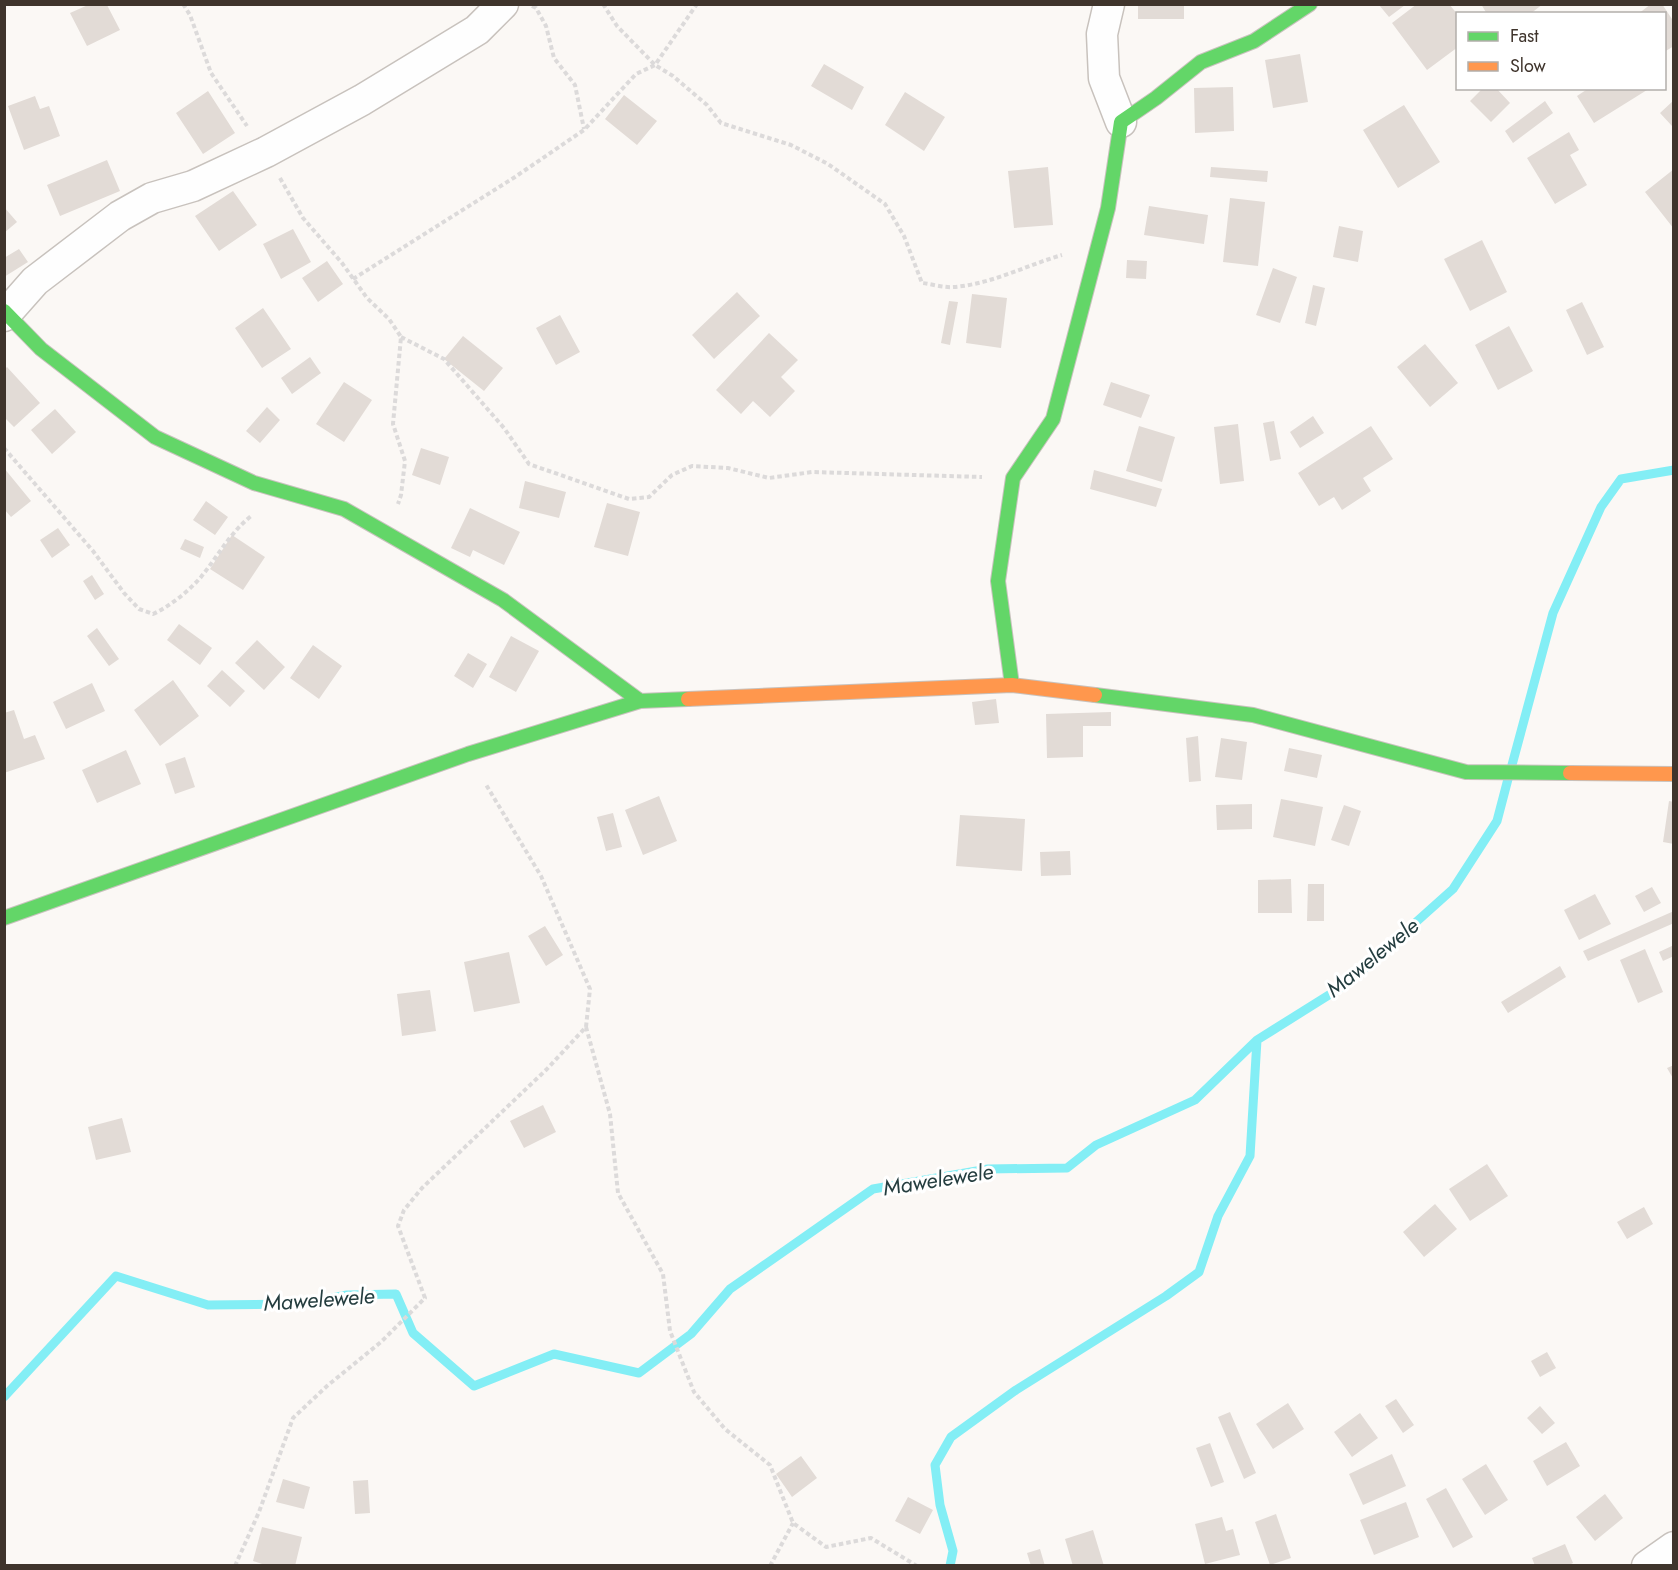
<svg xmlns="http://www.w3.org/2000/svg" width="1678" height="1570" viewBox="0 0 1678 1570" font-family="Jost,sans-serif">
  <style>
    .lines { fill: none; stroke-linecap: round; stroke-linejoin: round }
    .stream { stroke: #83eef5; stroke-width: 9 }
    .building { fill: #e2dbd6 }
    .street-casing { stroke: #c8c2bd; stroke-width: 33 }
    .fast-casing { stroke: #c8c2bd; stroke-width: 16 }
    .slow-casing { stroke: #c8c2bd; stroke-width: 16 }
    .path { stroke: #dcdada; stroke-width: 4; stroke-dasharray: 4.5 3; stroke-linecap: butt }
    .street { stroke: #fefefe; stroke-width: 30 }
    .fast { stroke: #63d668; stroke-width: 14 }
    .slow { stroke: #ff974d; stroke-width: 14 }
    .labels { text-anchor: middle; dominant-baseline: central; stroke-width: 6; stroke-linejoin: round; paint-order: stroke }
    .water-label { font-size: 22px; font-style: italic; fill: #243d3f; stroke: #fff }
  </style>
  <rect width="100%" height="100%" fill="#fbf8f5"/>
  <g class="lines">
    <path class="stream" d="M 1512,765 L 1553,613 L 1601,507 L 1621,479 L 1674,470
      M 4,1397 L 116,1276 L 208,1305 L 302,1304 L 347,1295 L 396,1294 L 413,1333 L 474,1386 L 554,1354 L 639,1373 L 691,1334 L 730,1289 L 873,1189 L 988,1169 L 1067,1168 L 1096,1145 L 1195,1100 L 1257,1040 L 1348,983 L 1453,889 L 1497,821 L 1508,779
      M 950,1566 L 953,1551 L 940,1505 L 935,1465 L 951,1437 L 1016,1390 L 1166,1296 L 1199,1272 L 1218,1216 L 1250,1156 L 1257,1040"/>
  </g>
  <path class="building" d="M 1138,4 L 1184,4 L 1184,19 L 1138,19 Z
    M 1417,4 L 1449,4 L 1458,15 L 1458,47 L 1427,70 L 1392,23 Z
    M 1481,4 L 1543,4 L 1530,14 L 1487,14 Z
    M 1651,4 L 1662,4 L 1674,22 L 1674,46 L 1664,52 L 1664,14 L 1638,14 Z
    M 88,5 L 107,5 L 120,30 L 87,46 L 70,13 Z
    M 1379,5 L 1405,5 L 1389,17 Z
    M 1300,54 L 1308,102 L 1273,108 L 1265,60 Z
    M 824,64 L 864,87 L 852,110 L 811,86 Z
    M 1233,87 L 1234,131 L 1195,133 L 1194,88 Z
    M 1483,88 L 1496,88 L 1510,103 L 1491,122 L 1470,101 Z
    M 1589,88 L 1646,88 L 1647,90 L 1594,123 L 1577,96 Z
    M 208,91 L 235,133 L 203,154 L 176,113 Z
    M 905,92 L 945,117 L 924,151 L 885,125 Z
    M 624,95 L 657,121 L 637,145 L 605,119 Z
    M 35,96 L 40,109 L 49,106 L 60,136 L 24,150 L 8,106 Z
    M 1674,100 L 1674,124 L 1672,126 L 1660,113 Z
    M 1545,101 L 1553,113 L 1513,143 L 1505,131 Z
    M 1404,105 L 1440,162 L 1398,188 L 1363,130 Z
    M 1569,132 L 1579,150 L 1570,155 L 1587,185 L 1555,204 L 1527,158 Z
    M 107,160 L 120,191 L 60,216 L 47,185 Z
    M 1048,167 L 1053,225 L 1014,228 L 1008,171 Z
    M 1211,167 L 1268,171 L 1267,182 L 1210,177 Z
    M 1674,169 L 1674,229 L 1645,192 Z
    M 233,191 L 257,225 L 219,251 L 195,216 Z
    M 1230,198 L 1265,202 L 1258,266 L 1223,262 Z
    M 1149,206 L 1208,215 L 1204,244 L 1144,235 Z
    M 4,207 L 17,222 L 4,233 Z
    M 1339,226 L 1363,231 L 1358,262 L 1333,257 Z
    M 293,229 L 311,262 L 281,279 L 263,244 Z
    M 1482,240 L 1507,292 L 1470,311 L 1444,259 Z
    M 19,249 L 28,262 L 4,277 L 4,258 Z
    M 1127,260 L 1147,261 L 1146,279 L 1126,278 Z
    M 327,261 L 343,284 L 318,302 L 302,278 Z
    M 1273,268 L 1297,277 L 1280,323 L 1256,315 Z
    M 1313,285 L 1325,288 L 1316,326 L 1305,323 Z
    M 737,292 L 760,316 L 714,359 L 692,335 Z
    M 972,294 L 1007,298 L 1001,348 L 966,343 Z
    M 949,301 L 958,302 L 950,345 L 941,343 Z
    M 1582,302 L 1604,347 L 1587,355 L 1566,310 Z
    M 263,308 L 291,349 L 262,368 L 235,328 Z
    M 560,315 L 580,352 L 556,365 L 536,328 Z
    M 1509,326 L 1533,371 L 1498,390 L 1475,345 Z
    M 769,333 L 798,360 L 781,377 L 795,391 L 770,417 L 753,401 L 741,414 L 716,390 Z
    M 463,336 L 503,368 L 484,391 L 444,359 Z
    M 1425,344 L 1458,383 L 1430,407 L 1397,367 Z
    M 310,357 L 321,373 L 292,394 L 281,378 Z
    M 7,367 L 40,403 L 14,427 L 4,417 L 4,370 Z
    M 344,382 L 372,400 L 344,442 L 316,424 Z
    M 1111,382 L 1150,395 L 1141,418 L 1103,405 Z
    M 267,407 L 280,420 L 260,443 L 246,431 Z
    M 55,409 L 76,432 L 52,454 L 31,430 Z
    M 1313,416 L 1324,433 L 1300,448 L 1290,432 Z
    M 1274,421 L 1281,459 L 1270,461 L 1263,423 Z
    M 1238,424 L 1244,481 L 1220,484 L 1214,427 Z
    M 1139,426 L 1175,437 L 1162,482 L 1126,471 Z
    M 1371,426 L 1393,459 L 1363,478 L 1371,491 L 1342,510 L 1334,497 L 1319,506 L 1298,473 Z
    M 421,448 L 449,457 L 440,485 L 412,475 Z
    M 4,468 L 31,501 L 11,517 L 4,509 Z
    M 1094,470 L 1162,489 L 1156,507 L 1090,489 Z
    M 525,481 L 566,492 L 559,518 L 519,508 Z
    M 206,501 L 228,517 L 215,535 L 193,520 Z
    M 607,503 L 640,512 L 628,556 L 594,547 Z
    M 470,508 L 520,532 L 504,565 L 473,550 L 470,557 L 451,548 Z
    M 58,528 L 70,545 L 52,558 L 40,540 Z
    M 232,535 L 265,557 L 243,590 L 210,569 Z
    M 185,539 L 204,547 L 200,558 L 180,549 Z
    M 92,575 L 104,594 L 95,600 L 83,581 Z
    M 179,624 L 212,648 L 200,665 L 167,640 Z
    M 97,628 L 119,659 L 109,666 L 87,636 Z
    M 511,636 L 539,651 L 516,692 L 489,677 Z
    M 257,640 L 285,667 L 264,690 L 235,663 Z
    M 313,645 L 342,666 L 319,699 L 290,678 Z
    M 468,653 L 487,664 L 473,688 L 454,676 Z
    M 222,670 L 245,691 L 230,707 L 207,686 Z
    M 173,680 L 199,716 L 160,746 L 134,710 Z
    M 92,683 L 105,711 L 66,729 L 53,702 Z
    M 996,699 L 999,723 L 975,725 L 972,702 Z
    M 14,710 L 24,739 L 35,735 L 45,759 L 4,773 L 4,713 Z
    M 1111,712 L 1111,726 L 1083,726 L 1083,757 L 1047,758 L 1046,714 Z
    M 1198,736 L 1201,781 L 1189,782 L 1186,738 Z
    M 1221,738 L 1247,742 L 1242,780 L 1215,777 Z
    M 1289,748 L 1322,755 L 1317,778 L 1284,771 Z
    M 126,750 L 141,784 L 97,803 L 82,770 Z
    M 185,757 L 195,787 L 175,794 L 165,764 Z
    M 659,796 L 677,841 L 643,855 L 625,810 Z
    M 1281,799 L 1323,807 L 1315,846 L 1273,837 Z
    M 1669,801 L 1674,802 L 1674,844 L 1663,842 Z
    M 1252,804 L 1252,829 L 1217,830 L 1216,805 Z
    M 1344,805 L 1361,811 L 1349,846 L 1331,840 Z
    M 613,813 L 622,847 L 606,851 L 597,817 Z
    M 960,815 L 1025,819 L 1022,871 L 956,866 Z
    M 1070,851 L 1071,875 L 1041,876 L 1040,852 Z
    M 1291,879 L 1292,913 L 1258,913 L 1258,880 Z
    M 1308,884 L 1324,884 L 1324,921 L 1307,921 Z
    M 1652,887 L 1661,903 L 1644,912 L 1635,896 Z
    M 1595,894 L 1611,924 L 1579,940 L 1564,910 Z
    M 1674,911 L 1674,923 L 1588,961 L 1583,951 Z
    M 545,926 L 563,955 L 546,966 L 528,936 Z
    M 1674,945 L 1674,956 L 1663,961 L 1659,952 Z
    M 1645,949 L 1663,992 L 1638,1003 L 1620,960 Z
    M 509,952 L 520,1003 L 474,1012 L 464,962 Z
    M 1560,966 L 1566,977 L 1508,1013 L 1501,1002 Z
    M 430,990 L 436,1031 L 402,1036 L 397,994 Z
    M 1674,1065 L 1674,1080 L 1667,1068 Z
    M 543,1105 L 556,1132 L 524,1148 L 510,1121 Z
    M 122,1118 L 131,1152 L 96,1160 L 88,1127 Z
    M 1487,1164 L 1508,1196 L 1470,1221 L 1449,1189 Z
    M 1435,1204 L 1457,1229 L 1424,1257 L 1403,1232 Z
    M 1644,1207 L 1653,1224 L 1627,1239 L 1617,1222 Z
    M 1547,1352 L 1556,1368 L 1540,1377 L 1531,1361 Z
    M 1396,1399 L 1414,1425 L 1403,1433 L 1385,1406 Z
    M 1288,1403 L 1304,1429 L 1273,1449 L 1256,1424 Z
    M 1540,1406 L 1555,1423 L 1542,1434 L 1527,1418 Z
    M 1230,1412 L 1256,1473 L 1244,1479 L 1218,1417 Z
    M 1360,1413 L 1378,1438 L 1352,1457 L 1334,1432 Z
    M 1566,1442 L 1580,1466 L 1547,1486 L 1533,1461 Z
    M 1210,1443 L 1224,1482 L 1211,1487 L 1196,1448 Z
    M 1392,1454 L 1406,1486 L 1363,1505 L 1349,1474 Z
    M 801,1456 L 817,1478 L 792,1497 L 776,1474 Z
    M 1486,1464 L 1508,1500 L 1485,1515 L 1462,1479 Z
    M 283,1479 L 310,1487 L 304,1509 L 276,1502 Z
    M 368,1480 L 370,1513 L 355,1514 L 353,1481 Z
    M 1446,1488 L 1473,1537 L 1453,1548 L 1426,1499 Z
    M 1605,1494 L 1623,1518 L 1595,1541 L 1576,1517 Z
    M 908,1497 L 933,1510 L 920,1534 L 895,1521 Z
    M 1406,1502 L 1419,1537 L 1374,1555 L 1360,1520 Z
    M 1276,1514 L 1291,1558 L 1270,1565 L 1255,1522 Z
    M 1222,1517 L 1226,1531 L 1233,1529 L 1240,1555 L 1205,1564 L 1195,1524 Z
    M 262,1527 L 302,1537 L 295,1566 L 268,1566 L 253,1561 Z
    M 1093,1530 L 1104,1566 L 1073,1566 L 1065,1539 Z
    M 1565,1544 L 1573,1563 L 1567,1566 L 1535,1566 L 1532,1558 Z
    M 1040,1549 L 1045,1566 L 1031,1566 L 1027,1553 Z"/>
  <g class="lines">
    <defs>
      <path id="street" d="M 1109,4 L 1102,34 L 1104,78 L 1121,122
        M 4,316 L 35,281 L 120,216 L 152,198 L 193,186 L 266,152 L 362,100 L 477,30 L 503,4
        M 1647,1566 L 1674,1547"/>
      <path id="fast" d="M 4,311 L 41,349 L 155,437 L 254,483 L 344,509 L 503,600 L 640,701
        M 1012,685 L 998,581 L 1013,478 L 1053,419 L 1108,208 L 1121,122 L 1156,98 L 1201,62 L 1254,41 L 1310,4
        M 1095,695 L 1253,715 L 1466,772 L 1570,773
        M 4,918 L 468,754 L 640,701 L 688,699"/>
      <path id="slow" d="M 688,699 L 1012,685 L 1095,695
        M 1570,773 L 1674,774"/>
    </defs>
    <use href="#street" class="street-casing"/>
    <use href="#fast" class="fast-casing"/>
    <use href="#slow" class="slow-casing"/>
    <path class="path" d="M 183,4 L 190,15 L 211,73 L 247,126
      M 603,4 L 617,26 L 655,65 L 673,76 L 707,105 L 721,123 L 791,145 L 828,164 L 885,204 L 904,236 L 922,283 C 932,284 944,288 954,287 C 992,284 1027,265 1062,255
      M 532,6 L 536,8 L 546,26 L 554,58 L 575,85 L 584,129
      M 280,178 L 303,218 L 342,263 L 367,298 L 389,319 L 401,337 L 393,424 L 405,461 L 401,495 L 398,504
      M 353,279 L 515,177 L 584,130 L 636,74 L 655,65 L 697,4
      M 401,337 L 444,359 L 504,428 L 529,464 L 629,499 L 649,497 L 672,475 L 692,466 L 728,468 L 769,478 L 812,472 L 982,477
      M 4,448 L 93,551 L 124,593 L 139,609 L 153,614 C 170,606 188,592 201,577 C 218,556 230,533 251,516
      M 586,1027 L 610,1114 L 618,1193 L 663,1274 L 670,1331 L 694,1392 L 725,1429 L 770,1465 L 793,1523 L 826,1547 L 871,1538 L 917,1566
      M 235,1566 L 259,1512 L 293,1418 L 327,1386 L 381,1342 L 425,1298 L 398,1226 L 404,1210 L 422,1188 L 547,1069 L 586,1027 L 590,989 L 541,876 L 485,783
      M 770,1566 L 793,1523"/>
    <use href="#street" class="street"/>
    <use href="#fast" class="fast"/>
    <use href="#slow" class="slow"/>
  </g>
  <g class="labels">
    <g class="water-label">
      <text transform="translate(1372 957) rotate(-39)">Mawelewele</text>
      <text transform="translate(938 1179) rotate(-9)">Mawelewele</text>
      <text transform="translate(319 1299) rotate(-4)">Mawelewele</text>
    </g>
  </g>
  <rect width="1678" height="1570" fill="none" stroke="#3f342c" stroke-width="12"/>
  <rect x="1456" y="12" width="210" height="78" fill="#ffffff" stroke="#b2aeab" stroke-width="1.5"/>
  <rect x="1468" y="32" width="30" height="9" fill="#63d668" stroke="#b2aeab" stroke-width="1.5"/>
  <text x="1510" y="42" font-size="18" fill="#3f342c">Fast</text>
  <rect x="1468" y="62" width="30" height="9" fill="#ff974d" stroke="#b2aeab" stroke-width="1.5"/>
  <text x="1510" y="72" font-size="18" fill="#3f342c">Slow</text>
</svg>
